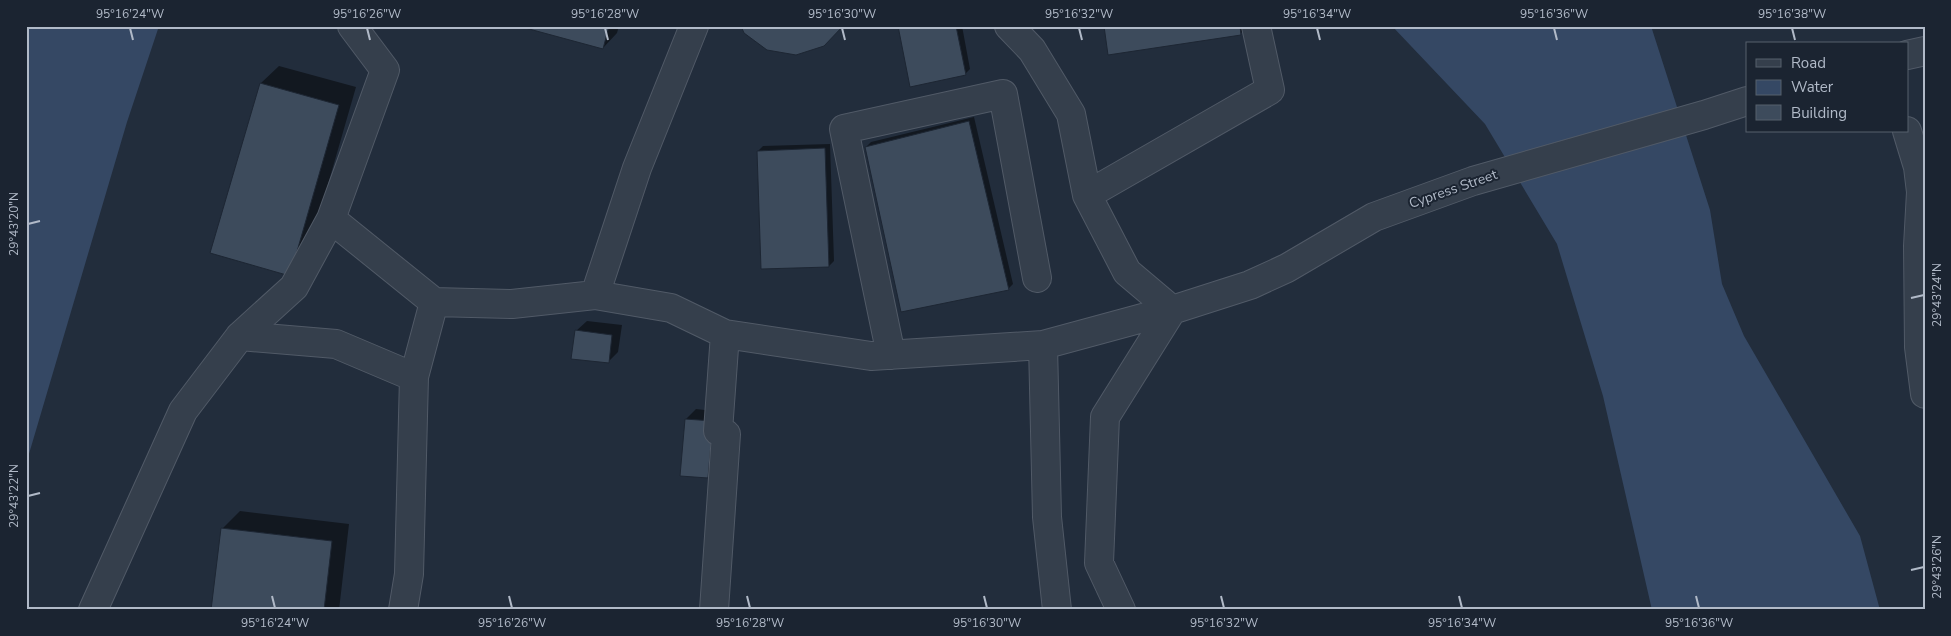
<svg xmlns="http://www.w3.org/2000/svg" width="1951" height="636" viewBox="0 0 1951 636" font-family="'Nunito Sans',sans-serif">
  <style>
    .water { fill: #354864 }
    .shadow { fill: #0007 }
    .building { fill: #3d4b5c; stroke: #1d2633 }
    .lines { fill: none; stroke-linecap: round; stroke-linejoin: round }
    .minor-casing { stroke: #515a67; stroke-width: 30 }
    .minor { stroke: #353f4c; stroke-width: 28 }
    .ticks { fill: none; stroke: #b1bac8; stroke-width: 2 }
    .labels { text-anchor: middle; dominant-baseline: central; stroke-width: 4; stroke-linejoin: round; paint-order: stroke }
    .street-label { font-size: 14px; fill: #b1bac8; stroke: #1b2431 }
    .neatline { fill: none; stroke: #b1bac8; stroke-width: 2 }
    .ticks-label { font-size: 12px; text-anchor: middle; fill: #b1bac8 }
  </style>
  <rect width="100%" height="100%" fill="#222d3c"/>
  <path class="water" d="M 26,26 L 159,26 L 127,122 L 26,464 Z
    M 1392,26 L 1651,26 L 1710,210 L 1722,284 L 1744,336 L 1860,536 L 1880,610 L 1652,610 L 1603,396 L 1557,244 L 1485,124 Z"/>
  <path class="shadow" d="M 523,26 L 619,26 L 617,33 L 603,48 Z
    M 899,26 L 962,26 L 970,69 L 965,74 Z
    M 1105,26 L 1248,26 L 1240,34 Z
    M 279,66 L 356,87 L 307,257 L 289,275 L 261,83 Z
    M 974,117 L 1013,284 L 1008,289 L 866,147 L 871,142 Z
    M 830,144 L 834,261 L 829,266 L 758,151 L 763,146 Z
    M 587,321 L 622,325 L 618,352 L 608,362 L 576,331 Z
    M 696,409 L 722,412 L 717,467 L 707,477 L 686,419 Z
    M 240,511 L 349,524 L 339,610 L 212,610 L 222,529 Z"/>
  <path class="building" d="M 518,26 L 609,26 L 603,49 Z
    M 741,26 L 843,26 L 824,46 L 796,55 L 767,50 L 744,33 Z
    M 898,26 L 956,26 L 966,75 L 910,87 Z
    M 1104,26 L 1240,26 L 1241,35 L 1108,55 Z
    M 260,83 L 339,105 L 290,276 L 210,253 Z
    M 969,121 L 1009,290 L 901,312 L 865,147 Z
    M 825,148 L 829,267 L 761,269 L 757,151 Z
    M 575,330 L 612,335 L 609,363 L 571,359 Z
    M 685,419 L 713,421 L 708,478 L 680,476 Z
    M 221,528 L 332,541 L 324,610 L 211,610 Z"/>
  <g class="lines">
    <defs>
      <path id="minor" d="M 1009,26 L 1032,50 L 1071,114 L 1087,195 L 1127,272 L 1172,310
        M 1907,55 L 1925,51
        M 1907,131 L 1918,167 L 1921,192 L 1918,246 L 1919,347 L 1925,394
        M 1087,195 L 1270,90 L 1256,26
        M 331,219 L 385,70 L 352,26
        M 595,295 L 637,168 L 694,26
        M 240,336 L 336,344 L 414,377 L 409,574 L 403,610
        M 1043,345 L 1047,517 L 1057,610
        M 891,355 L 844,129 L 1003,94 L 1037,278
        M 414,377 L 434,302
        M 93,610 L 183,411 L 240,336 L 294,287 L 331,219 L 434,302 L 512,304 L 595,295 L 671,308 L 725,334 L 871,356 L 1043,345 L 1172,310 L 1250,285 L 1287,268 L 1374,217 L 1473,181 L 1704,115 L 1747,101
        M 714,610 L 726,434 L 718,431 L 725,334
        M 1121,610 L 1099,563 L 1105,417 L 1172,310"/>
    </defs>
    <use href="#minor" class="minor-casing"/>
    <use href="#minor" class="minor"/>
  </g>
  <path class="ticks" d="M 130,28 L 133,40M 367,28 L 370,40M 605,28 L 608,40M 842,28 L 845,40M 1079,28 L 1082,40M 1317,28 L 1320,40M 1554,28 L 1557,40M 1792,28 L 1795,40M 28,224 L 40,221M 1911,298 L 1924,295M 28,496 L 40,493M 1911,570 L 1924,567M 272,596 L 275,608M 509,596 L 512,608M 747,596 L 750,608M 984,596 L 987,608M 1221,596 L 1224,608M 1459,596 L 1462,608M 1696,596 L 1699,608"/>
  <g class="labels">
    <g class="street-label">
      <text transform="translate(1453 189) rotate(-19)">Cypress Street</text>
    </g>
  </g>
  <rect width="1951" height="636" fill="none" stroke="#1b2431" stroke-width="55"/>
  <rect x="1746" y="42" width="162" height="90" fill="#1b2431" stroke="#57606d"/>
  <rect x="1756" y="59" width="25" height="8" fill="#353f4c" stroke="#57606d"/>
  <text x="1791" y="68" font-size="15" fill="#b1bac8">Road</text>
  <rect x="1756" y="80" width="25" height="15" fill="#354864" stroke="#57606d"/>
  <text x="1791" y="92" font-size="15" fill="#b1bac8">Water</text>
  <rect x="1756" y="105" width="25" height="15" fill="#3d4b5c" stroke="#57606d"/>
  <text x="1791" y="118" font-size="15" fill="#b1bac8">Building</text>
  <rect x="28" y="28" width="1896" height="580" class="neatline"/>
  <g class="ticks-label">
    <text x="130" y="18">95°16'24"W</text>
    <text x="367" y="18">95°16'26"W</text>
    <text x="605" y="18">95°16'28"W</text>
    <text x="842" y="18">95°16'30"W</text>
    <text x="1079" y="18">95°16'32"W</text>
    <text x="1317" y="18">95°16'34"W</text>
    <text x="1554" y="18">95°16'36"W</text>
    <text x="1792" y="18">95°16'38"W</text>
    <text transform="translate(14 224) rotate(-90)" y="4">29°43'20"N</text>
    <text transform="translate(1937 295) rotate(-90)" y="4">29°43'24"N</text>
    <text transform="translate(14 496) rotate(-90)" y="4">29°43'22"N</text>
    <text transform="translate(1937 567) rotate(-90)" y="4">29°43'26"N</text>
    <text x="275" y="627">95°16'24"W</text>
    <text x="512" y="627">95°16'26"W</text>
    <text x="750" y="627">95°16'28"W</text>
    <text x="987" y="627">95°16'30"W</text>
    <text x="1224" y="627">95°16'32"W</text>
    <text x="1462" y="627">95°16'34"W</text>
    <text x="1699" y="627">95°16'36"W</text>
  </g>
</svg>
